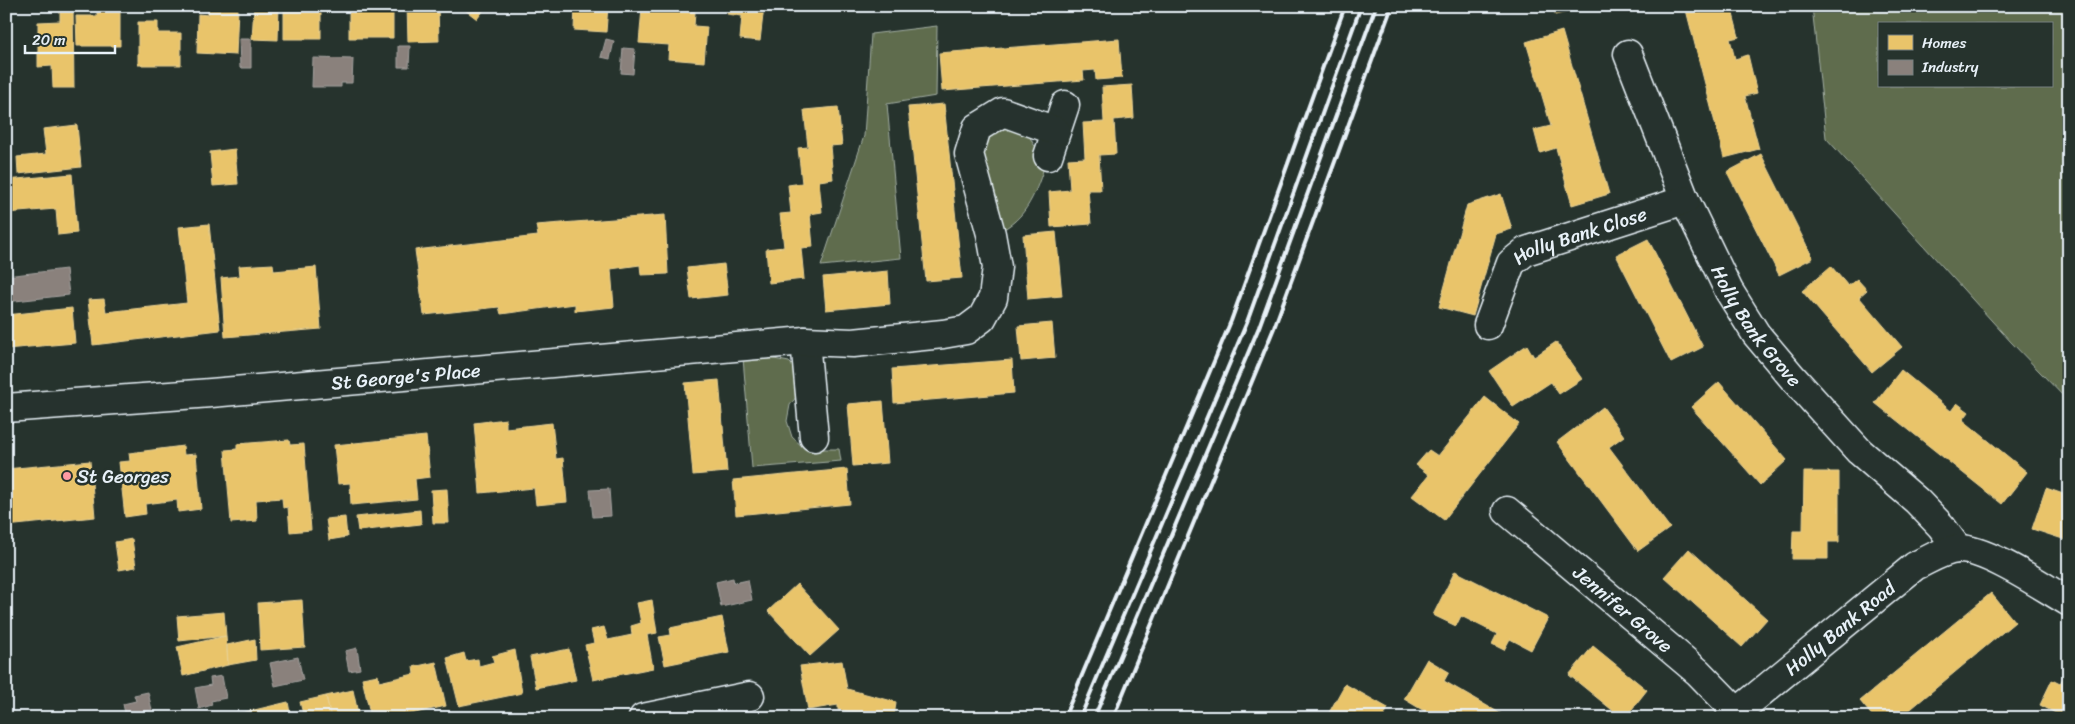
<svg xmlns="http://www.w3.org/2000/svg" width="2075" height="724" viewBox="0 0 2075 724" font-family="Sriracha,sans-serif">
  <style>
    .green { fill: #5e6c4e; stroke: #a3aea3; fill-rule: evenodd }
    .homes { fill: #e9c46a; stroke: #e9d295 }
    .industry { fill: #8a817c; stroke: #a6a3a1 }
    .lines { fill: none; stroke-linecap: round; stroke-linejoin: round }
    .street-casing { stroke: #e8f1f8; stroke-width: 31 }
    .street { stroke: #26332d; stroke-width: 28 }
    .rail { stroke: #e8f1f8; stroke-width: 4 }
    .poi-dot { fill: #ff9aa2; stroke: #26332d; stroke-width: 2 }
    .labels { text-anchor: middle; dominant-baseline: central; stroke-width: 5; stroke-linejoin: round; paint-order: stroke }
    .street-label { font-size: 19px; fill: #e8f1f8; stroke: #26332d }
    .poi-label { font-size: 19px; fill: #e8f1f8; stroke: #26332d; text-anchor: start }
  </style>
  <rect width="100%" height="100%" fill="#26332d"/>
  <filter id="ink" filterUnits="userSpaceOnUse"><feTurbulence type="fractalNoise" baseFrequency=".02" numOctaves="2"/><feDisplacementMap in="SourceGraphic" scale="10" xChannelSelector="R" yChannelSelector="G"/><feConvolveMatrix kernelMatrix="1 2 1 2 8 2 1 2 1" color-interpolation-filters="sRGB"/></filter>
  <g filter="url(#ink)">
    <path class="green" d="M 1812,6 L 2069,6 L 2069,402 L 2011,342 L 1826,138 ZM 1879,24 L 2051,24 L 2051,86 L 1879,86 Z
      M 937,26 L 936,96 L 887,104 L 901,258 L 821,266 L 864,136 L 871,34 Z
      M 1006,123 L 1026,130 L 1034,145 L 1048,156 C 1038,184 1031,215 1002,230 L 980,152 L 985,136 Z
      M 764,357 L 789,362 L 800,373 L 800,392 L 790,405 L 787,421 L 792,437 L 805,449 L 839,449 L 841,461 L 752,468 L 743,358 Z"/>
    <path class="homes" d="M 60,6 L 73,6 L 74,88 L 53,88 L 52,66 L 38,67 L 38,22 L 60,21 Z
      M 97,6 L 120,6 L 120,46 L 77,46 L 76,16 L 97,16 Z
      M 254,6 L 279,6 L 278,40 L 252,39 Z
      M 284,6 L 321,6 L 321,39 L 284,39 Z
      M 349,6 L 393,6 L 393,38 L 349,38 Z
      M 407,6 L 438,6 L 439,41 L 408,42 Z
      M 460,6 L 487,6 L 477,19 Z
      M 575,6 L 608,6 L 606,32 L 574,30 Z
      M 728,6 L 764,6 L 760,41 L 740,39 L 742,16 L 727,14 Z
      M 1553,6 L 1595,6 L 1555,15 Z
      M 1685,6 L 1731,6 L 1739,37 L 1730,39 L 1735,59 L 1748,55 L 1757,93 L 1745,96 L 1759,149 L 1724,158 Z
      M 642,8 L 695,12 L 694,26 L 707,27 L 704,62 L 668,59 L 669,45 L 639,43 Z
      M 208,9 L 238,9 L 236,55 L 197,53 L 198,14 L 208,15 Z
      M 138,22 L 158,22 L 158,33 L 181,33 L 181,65 L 138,65 Z
      M 1562,31 L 1609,194 L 1572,205 L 1556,148 L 1540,153 L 1534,130 L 1551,126 L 1526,42 Z
      M 1119,39 L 1122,78 L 1096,80 L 1095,70 L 1083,71 L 1084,80 L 942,91 L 939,53 Z
      M 1132,85 L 1134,118 L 1114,120 L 1116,154 L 1099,155 L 1101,190 L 1088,190 L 1091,224 L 1051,227 L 1049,192 L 1070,190 L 1068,159 L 1085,158 L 1083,123 L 1104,122 L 1102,87 Z
      M 944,104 L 962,278 L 926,281 L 908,107 Z
      M 838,107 L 842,145 L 830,146 L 833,179 L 819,181 L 822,212 L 810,214 L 813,247 L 801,248 L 804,279 L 769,283 L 766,249 L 784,247 L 780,214 L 791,213 L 788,185 L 802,183 L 798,148 L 808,147 L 804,110 Z
      M 77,125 L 81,167 L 18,174 L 17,157 L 46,154 L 43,129 Z
      M 235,149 L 238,184 L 213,186 L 210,152 Z
      M 1761,154 L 1813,258 L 1779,275 L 1727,172 Z
      M 72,174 L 77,233 L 58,235 L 56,209 L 6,213 L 6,180 Z
      M 1501,194 L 1512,229 L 1496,234 L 1473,316 L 1439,307 L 1467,205 Z
      M 665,215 L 668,274 L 641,275 L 640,265 L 611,269 L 614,307 L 575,311 L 575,304 L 501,314 L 499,307 L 424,315 L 415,250 L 538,236 L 536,225 Z
      M 209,224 L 220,330 L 93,345 L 88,300 L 104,299 L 106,312 L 187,303 L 179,227 Z
      M 1056,232 L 1062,296 L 1028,299 L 1023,235 Z
      M 1648,239 L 1703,347 L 1671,363 L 1616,255 Z
      M 273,264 L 274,271 L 316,267 L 321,329 L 225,337 L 221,278 L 240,276 L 239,266 Z
      M 724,264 L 728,295 L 691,299 L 687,268 Z
      M 1831,266 L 1848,286 L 1857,279 L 1867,290 L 1859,297 L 1902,347 L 1872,372 L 1802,291 Z
      M 888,271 L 890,304 L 826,310 L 823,277 Z
      M 72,308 L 75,343 L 6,349 L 6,315 Z
      M 1052,323 L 1055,358 L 1021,361 L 1018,326 Z
      M 1556,342 L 1582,379 L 1559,394 L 1551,382 L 1513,407 L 1489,371 L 1527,345 L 1534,357 Z
      M 1012,360 L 1014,393 L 894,403 L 892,369 Z
      M 1901,370 L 1951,411 L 1957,403 L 1969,412 L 1963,420 L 2027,472 L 2002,504 L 1875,403 Z
      M 719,380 L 727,472 L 693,475 L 685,383 Z
      M 1719,382 L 1787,460 L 1760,485 L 1691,407 Z
      M 1485,397 L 1519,424 L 1444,520 L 1412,496 L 1429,475 L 1416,465 L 1429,450 L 1438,456 Z
      M 883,401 L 888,463 L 853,466 L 848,404 Z
      M 1603,407 L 1624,436 L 1609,447 L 1670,528 L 1638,551 L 1557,442 Z
      M 506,419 L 506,428 L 552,423 L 556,459 L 563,458 L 567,502 L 536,505 L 534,488 L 480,493 L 474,423 Z
      M 426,436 L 430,477 L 415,479 L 417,499 L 351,505 L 350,483 L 338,484 L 334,445 Z
      M 289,440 L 290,445 L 304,444 L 311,530 L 290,532 L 288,507 L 283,508 L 282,498 L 256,500 L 257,521 L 231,523 L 225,450 L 237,449 L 237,444 Z
      M 183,446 L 184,455 L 196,454 L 201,509 L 178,512 L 177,500 L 145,504 L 146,514 L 125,517 L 119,462 L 130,461 L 129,453 Z
      M 90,461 L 95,517 L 6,526 L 6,469 Z
      M 847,469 L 850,504 L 736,515 L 733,480 Z
      M 1804,472 L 1839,472 L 1839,542 L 1828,542 L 1828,559 L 1792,559 L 1793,531 L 1803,531 Z
      M 2046,488 L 2069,496 L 2069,541 L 2032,529 Z
      M 447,489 L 449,523 L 433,523 L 431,490 Z
      M 420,510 L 421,524 L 358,531 L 356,517 Z
      M 345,517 L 347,537 L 329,540 L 326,519 Z
      M 132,539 L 136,567 L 119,570 L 115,542 Z
      M 1689,549 L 1767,619 L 1742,647 L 1664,577 Z
      M 1455,571 L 1548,618 L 1531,650 L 1510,639 L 1504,650 L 1492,644 L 1497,634 L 1461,616 L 1456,626 L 1433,615 Z
      M 797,584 L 839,630 L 810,656 L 768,611 Z
      M 1991,593 L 2015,622 L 1900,718 L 1874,718 L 1860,701 Z
      M 302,600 L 305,647 L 260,650 L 258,603 Z
      M 652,600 L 657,633 L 647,635 L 653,668 L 593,680 L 585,645 L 594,643 L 591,630 L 604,627 L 608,640 L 632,635 L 631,626 L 641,623 L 637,603 Z
      M 224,612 L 226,636 L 179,641 L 177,616 Z
      M 722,617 L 729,652 L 665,665 L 659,637 L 671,635 L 670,628 Z
      M 226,636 L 228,665 L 183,676 L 177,647 Z
      M 255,639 L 256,660 L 228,665 L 227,645 Z
      M 1593,646 L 1647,690 L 1625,718 L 1622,718 L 1569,675 Z
      M 569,649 L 576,680 L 536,688 L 530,657 Z
      M 515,650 L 522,693 L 459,706 L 447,658 L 464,653 L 466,661 L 478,659 L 479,666 L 494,662 L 492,656 Z
      M 1427,659 L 1449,672 L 1444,681 L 1508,718 L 1436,718 L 1404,699 Z
      M 842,661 L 847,689 L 896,702 L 894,718 L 838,710 L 838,705 L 808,710 L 800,666 Z
      M 436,662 L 446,706 L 393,718 L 371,718 L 362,678 L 378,675 L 379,682 L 414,674 L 413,667 Z
      M 2069,666 L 2069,718 L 2065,718 L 2040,705 L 2052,680 L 2060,684 Z
      M 1345,684 L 1388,708 L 1383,718 L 1326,718 Z
      M 353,690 L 359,718 L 331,718 L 326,696 Z
      M 326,696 L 331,718 L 304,718 L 300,702 Z
      M 288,702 L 291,718 L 225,718 L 225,717 Z"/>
    <path class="industry" d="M 239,39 L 251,39 L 251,68 L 240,68 Z
      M 606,39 L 614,41 L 610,59 L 601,57 Z
      M 398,46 L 410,46 L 409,67 L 398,67 Z
      M 623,48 L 635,49 L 633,74 L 621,73 Z
      M 313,58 L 353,59 L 352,83 L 341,83 L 341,87 L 312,87 Z
      M 66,269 L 69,295 L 6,302 L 6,276 Z
      M 609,489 L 611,516 L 593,517 L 590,490 Z
      M 733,578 L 734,583 L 748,580 L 752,600 L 721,607 L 716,582 Z
      M 357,648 L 360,669 L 349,671 L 345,651 Z
      M 298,657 L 303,680 L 275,686 L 270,663 Z
      M 222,676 L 226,698 L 211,701 L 212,705 L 199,709 L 195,688 L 211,685 L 210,678 Z
      M 148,692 L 152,710 L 135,713 L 136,718 L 126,718 L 123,704 L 136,701 L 134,695 Z"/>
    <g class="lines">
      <defs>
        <g id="street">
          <path id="s1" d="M 1628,54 L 1685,200 L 1729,291 L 1756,334 L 1793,378 L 1859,451 L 1917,501 L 1941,526 L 1958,549"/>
          <path d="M 1048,156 L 1065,105"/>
          <path id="s2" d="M 1488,325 L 1511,263 L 1526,251 L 1685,200"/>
          <path d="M 805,341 L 814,437"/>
          <path id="s3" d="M 6,408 L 211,393 L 805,341 L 853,343 L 943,334 L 966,330 L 982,318 L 993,298 L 997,267 L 991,234 L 969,154 L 977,128 L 1003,112 L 1056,131"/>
          <path id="s4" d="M 1507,511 L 1698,672 L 1737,712"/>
          <path d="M 643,718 L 750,696"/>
          <path id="s5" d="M 1730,718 L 1915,566 C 1928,560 1943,550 1958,549 C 1986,548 2043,587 2069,602"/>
        </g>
      </defs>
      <use href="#street" class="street-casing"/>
      <use href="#street" class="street"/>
      <path class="rail" d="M 1064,718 L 1231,321 L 1345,6
        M 1080,718 L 1247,322 L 1361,6
        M 1094,718 L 1259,327 L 1376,6
        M 1113,718 L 1274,328 L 1392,6"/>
    </g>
  </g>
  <circle class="poi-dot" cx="67" cy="476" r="5"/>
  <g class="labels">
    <g class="street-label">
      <text stroke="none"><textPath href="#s2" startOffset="141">Holly Bank Close</textPath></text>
      <text stroke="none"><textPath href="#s1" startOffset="302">Holly Bank Grove</textPath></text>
      <text stroke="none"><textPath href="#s3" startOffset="401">St George's Place</textPath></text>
      <text stroke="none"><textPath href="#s4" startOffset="152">Jennifer Grove</textPath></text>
      <text stroke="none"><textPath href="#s5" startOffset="142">Holly Bank Road</textPath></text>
    </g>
    <g class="poi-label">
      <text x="77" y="476">St Georges</text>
    </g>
  </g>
  <rect width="2075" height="724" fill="none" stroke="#26332d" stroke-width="25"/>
  <rect x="12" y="12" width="2050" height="699" fill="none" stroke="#e8f1f8" stroke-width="2" filter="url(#ink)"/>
  <rect x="1878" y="22" width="175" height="65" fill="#26332d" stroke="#747f7e"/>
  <rect x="1888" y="35" width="25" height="15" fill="#e9c46a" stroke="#747f7e"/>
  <text x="1922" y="48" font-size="15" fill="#e8f1f8">Homes</text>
  <rect x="1888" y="60" width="25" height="15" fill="#8a817c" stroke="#747f7e"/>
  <text x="1922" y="72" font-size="15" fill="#e8f1f8">Industry</text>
  <path d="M25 45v8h90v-8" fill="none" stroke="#e8f1f8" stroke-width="2.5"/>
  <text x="32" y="45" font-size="15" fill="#e8f1f8" stroke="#26332d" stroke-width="4" paint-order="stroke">20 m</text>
</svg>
